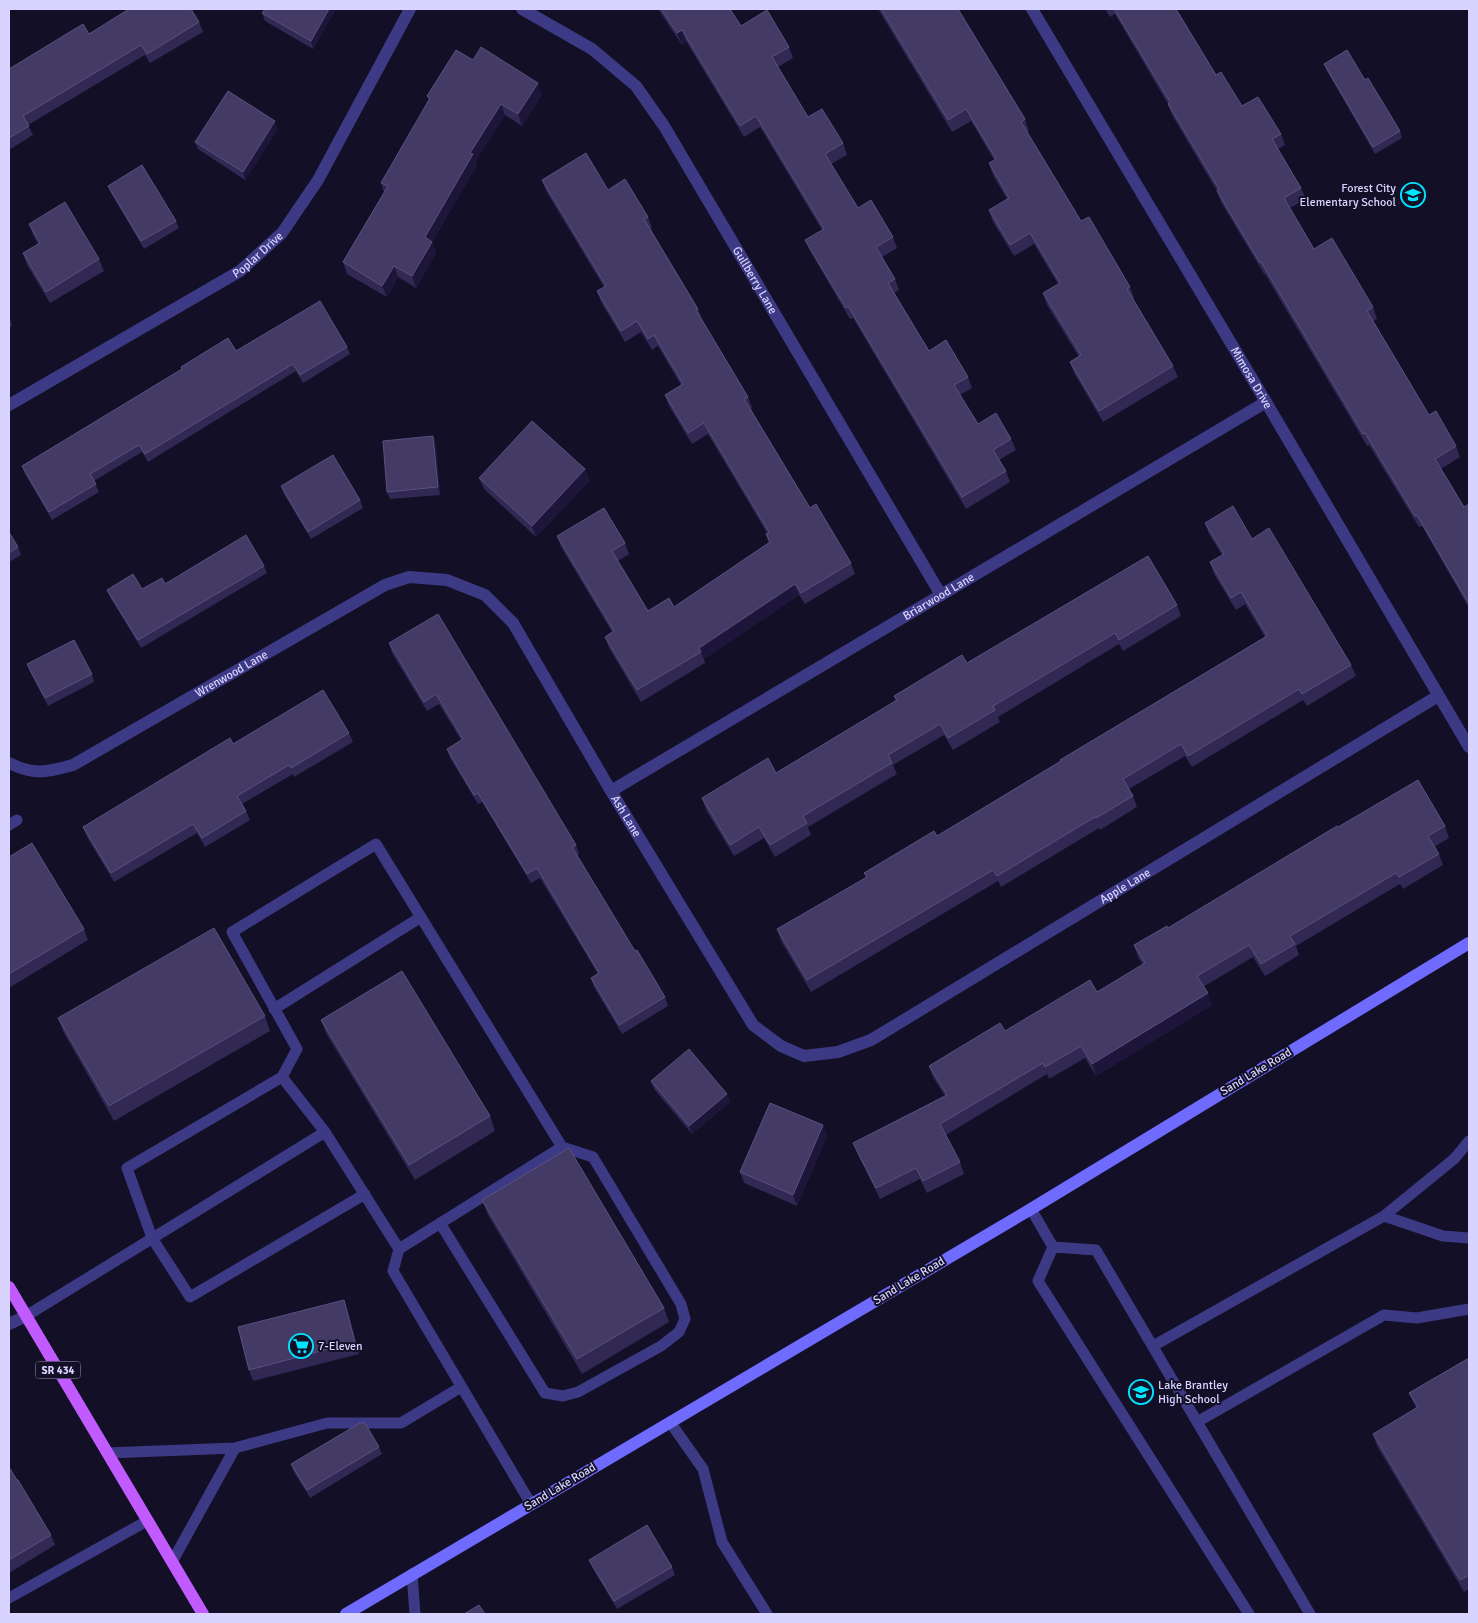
<svg xmlns="http://www.w3.org/2000/svg" width="1478" height="1623" viewBox="0 0 1478 1623" font-family="Signika,sans-serif">
  <style>
    .lines { fill: none; stroke-linecap: round; stroke-linejoin: round }
    .lane { stroke: #3d3a85; stroke-width: 11 }
    .street { stroke: #3d3a85; stroke-width: 12 }
    .secondary { stroke: #6f6bff; stroke-width: 12 }
    .primary { stroke: #c25bff; stroke-width: 12 }
    .wall { fill: #312854 }
    .shaded-wall { fill: #1d163a }
    .building { fill: #433a66; stroke: #5a527e }
    .labels { text-anchor: middle; dominant-baseline: central; stroke-width: 4; stroke-linejoin: round; paint-order: stroke }
    .shield { fill: #130f26; stroke: #9e99be; stroke-width: 1 }
    .shield-label { font-size: 11px; font-weight: bold; fill: #d9d4ff }
    .poi-label { font-size: 12px; fill: #d9d4ff; stroke: #130f26; text-anchor: start }
    .street-label { font-size: 12px; fill: #d9d4ff; stroke: #130f26 }
  </style>
  <rect width="100%" height="100%" fill="#130f26"/>
  <g class="lines">
    <path class="lane" d="M 9,825 L 17,820
      M 274,1009 L 421,917
      M 282,1077 L 297,1049 L 232,932 L 376,844 L 562,1147 L 399,1249
      M 325,1132 L 282,1077 L 127,1168 L 152,1238 L 190,1297 L 365,1194
      M 1031,1209 L 1053,1247
      M 1384,1216 L 1443,1236 L 1469,1238
      M 440,1223 L 545,1393 L 563,1396 L 578,1392 L 661,1346 L 679,1332 L 685,1319 L 681,1304 L 593,1157 L 562,1147
      M 1053,1247 L 1096,1250 L 1310,1614
      M 1053,1247 L 1038,1281 L 1249,1614
      M 26,1316 L 325,1132 L 399,1249 L 393,1271 L 531,1504
      M 1153,1346 L 1384,1216 L 1454,1159 L 1469,1141
      M 670,1422 L 703,1469 L 722,1542 L 767,1614
      M 1197,1422 L 1384,1315 L 1417,1318 L 1469,1309
      M 107,1453 L 235,1448 L 327,1423 L 401,1423 L 461,1387
      M 172,1562 L 235,1448
      M 412,1574 L 415,1614
      M 9,1598 L 147,1521"/>
    <g class="street">
      <path id="s1" d="M 522,9 L 592,49 L 636,86 L 664,126 L 941,595"/>
      <path id="s2" d="M 1032,9 L 1266,402 L 1469,747"/>
      <path id="s3" d="M 9,405 L 240,271 L 282,233 L 318,180 L 410,9"/>
      <path id="s4" d="M 9,763 C 35,776 47,772 73,765 L 385,585 L 409,577 L 447,580 L 485,595 L 513,623 L 611,791 L 753,1025 L 781,1046 L 804,1056 L 838,1052 L 871,1040 L 1438,696"/>
      <path id="s5" d="M 611,791 L 1266,402"/>
      <path d="M 9,1324 L 26,1316"/>
    </g>
    <path class="secondary" d="M 346,1614 L 1031,1209 L 1469,943"/>
    <path class="primary" d="M 9,1287 L 203,1614"/>
  </g>
  <path class="wall" d="M 265,9 L 336,9 L 313,49 L 265,21 L 262,13 Z
    M 658,9 L 730,9 L 741,26 L 789,47 L 793,58 L 778,67 L 808,117 L 843,143 L 847,155 L 831,164 L 858,208 L 893,237 L 897,248 L 882,257 L 895,279 L 899,290 L 894,293 L 929,351 L 968,377 L 972,388 L 960,395 L 978,424 L 1011,439 L 1016,450 L 999,460 L 1006,471 L 1010,482 L 966,509 L 853,318 L 850,319 L 810,251 L 805,240 L 822,230 L 760,127 L 744,137 L 686,41 L 682,45 Z
    M 878,9 L 958,9 L 1025,119 L 1029,131 L 1027,132 L 1081,221 L 1130,287 L 1134,298 L 1133,299 L 1173,366 L 1178,377 L 1103,422 L 1074,373 L 1070,362 L 1079,357 L 1047,305 L 1043,293 L 1058,284 L 1034,244 L 1014,256 L 993,222 L 989,210 L 1007,199 L 993,175 L 989,163 L 994,160 L 971,121 L 952,132 Z
    M 1105,9 L 1176,9 L 1216,75 L 1242,106 L 1281,134 L 1285,145 L 1278,149 L 1301,188 L 1306,199 L 1290,208 L 1314,249 L 1373,307 L 1377,319 L 1373,321 L 1429,415 L 1456,446 L 1460,457 L 1441,469 L 1464,507 L 1469,504 L 1469,608 L 1422,526 L 1419,527 L 1369,445 L 1367,446 L 1265,274 L 1264,274 L 1221,202 L 1217,191 L 1172,115 L 1168,104 L 1115,14 L 1110,17 Z
    M 199,22 L 203,32 L 150,63 L 145,55 L 28,125 L 33,135 L 9,150 L 9,69 L 89,34 Z
    M 473,60 L 542,94 L 522,126 L 505,115 L 475,162 L 477,165 L 432,242 L 436,253 L 416,288 L 398,277 L 387,297 L 347,274 L 343,262 L 384,192 L 381,183 L 429,101 L 427,96 Z
    M 1324,64 L 1365,80 L 1400,131 L 1402,138 L 1375,154 L 1327,71 Z
    M 278,129 L 245,180 L 198,149 L 195,142 Z
    M 542,180 L 608,190 L 648,217 L 652,228 L 650,229 L 698,309 L 702,320 L 748,397 L 752,408 L 751,409 L 810,508 L 851,563 L 855,574 L 805,604 L 799,595 L 704,659 L 705,663 L 641,702 L 609,648 L 605,637 L 612,632 L 561,547 L 557,536 L 625,543 L 629,554 L 618,561 L 648,611 L 674,607 L 769,543 L 766,534 L 767,533 L 708,434 L 692,444 L 669,406 L 665,395 L 681,385 L 658,346 L 652,350 L 641,332 L 625,342 L 601,302 L 597,291 L 604,287 L 546,191 Z
    M 108,186 L 176,221 L 179,228 L 144,249 L 111,193 Z
    M 29,224 L 99,259 L 104,271 L 50,303 L 27,265 L 23,253 L 38,244 L 33,235 Z
    M 9,316 L 12,326 L 9,328 Z
    M 347,347 L 350,354 L 303,383 L 296,371 L 148,462 L 142,452 L 94,481 L 99,492 L 52,520 L 25,474 L 22,466 L 182,369 L 181,367 L 236,351 Z
    M 433,436 L 436,444 L 440,495 L 390,499 L 387,492 Z
    M 585,469 L 589,481 L 536,537 L 484,489 L 479,478 Z
    M 281,486 L 360,500 L 363,508 L 311,539 L 284,494 Z
    M 1205,523 L 1252,539 L 1351,665 L 1356,676 L 1307,706 L 1303,700 L 1192,767 L 1185,756 L 1129,789 L 1133,796 L 1137,807 L 1100,830 L 1099,828 L 1001,887 L 998,881 L 811,992 L 781,941 L 777,929 L 866,878 L 864,873 L 937,836 L 1265,637 L 1245,604 L 1236,610 L 1214,574 L 1210,562 L 1222,555 L 1209,534 Z
    M 9,532 L 18,547 L 21,555 L 9,562 Z
    M 264,566 L 267,573 L 141,648 L 110,597 L 107,590 L 142,589 L 165,584 Z
    M 1177,605 L 1181,616 L 1123,651 L 1119,644 L 998,717 L 1000,722 L 953,750 L 944,735 L 893,765 L 897,774 L 808,827 L 811,835 L 775,857 L 764,838 L 734,856 L 706,810 L 702,798 L 776,773 L 896,701 L 894,696 L 967,663 Z
    M 389,643 L 576,845 L 579,854 L 577,855 L 635,951 L 665,997 L 668,1006 L 622,1034 L 594,987 L 591,978 L 598,974 L 540,878 L 531,883 L 482,802 L 478,804 L 450,758 L 447,749 L 461,740 L 439,704 L 427,711 L 392,653 Z
    M 27,664 L 92,674 L 94,682 L 48,706 L 30,672 Z
    M 349,733 L 353,742 L 294,777 L 293,774 L 242,804 L 246,811 L 250,820 L 205,847 L 197,833 L 114,882 L 87,837 L 83,827 L 233,744 Z
    M 1445,826 L 1449,838 L 1434,847 L 1439,854 L 1443,865 L 1403,889 L 1400,884 L 1296,946 L 1299,955 L 1265,976 L 1253,957 L 1203,987 L 1212,1005 L 1096,1076 L 1085,1058 L 1049,1079 L 1047,1074 L 946,1135 L 960,1162 L 964,1174 L 927,1193 L 920,1179 L 880,1199 L 858,1155 L 853,1143 L 945,1096 L 933,1077 L 929,1066 L 1005,1031 L 1097,992 L 1143,965 L 1138,957 L 1134,945 L 1168,928 L 1338,827 Z
    M 9,857 L 84,929 L 88,940 L 9,988 Z
    M 265,1016 L 270,1031 L 114,1121 L 64,1033 L 58,1018 Z
    M 321,1020 L 490,1116 L 495,1131 L 415,1180 L 327,1035 Z
    M 651,1081 L 727,1094 L 730,1102 L 692,1134 L 654,1089 Z
    M 823,1125 L 827,1136 L 797,1206 L 744,1183 L 740,1172 Z
    M 482,1200 L 664,1308 L 669,1322 L 582,1374 L 488,1215 Z
    M 344,1300 L 348,1311 L 359,1354 L 253,1381 L 249,1370 Z
    M 1469,1358 L 1469,1589 L 1464,1592 L 1377,1446 L 1373,1434 L 1416,1408 L 1409,1393 Z
    M 379,1447 L 382,1454 L 310,1498 L 294,1472 L 291,1464 Z
    M 9,1467 L 51,1535 L 55,1545 L 9,1573 Z
    M 589,1560 L 672,1567 L 675,1575 L 617,1609 L 592,1567 Z"/>
  <path class="shaded-wall" d="M 329,9 L 336,9 L 313,49 L 311,41 Z
    M 682,30 L 686,41 L 682,45 L 677,33 Z
    M 538,83 L 542,94 L 522,126 L 518,114 Z
    M 501,104 L 505,115 L 475,162 L 477,165 L 432,242 L 436,253 L 416,288 L 412,276 L 425,237 L 470,153 Z
    M 275,121 L 278,129 L 245,180 L 243,172 Z
    M 394,266 L 398,277 L 387,297 L 382,286 Z
    M 433,436 L 436,444 L 440,495 L 438,487 Z
    M 585,469 L 589,481 L 536,537 L 532,526 Z
    M 795,584 L 799,595 L 704,659 L 699,648 Z
    M 1208,993 L 1212,1005 L 1096,1076 L 1092,1064 Z
    M 727,1094 L 730,1102 L 692,1134 L 689,1126 Z
    M 823,1125 L 827,1136 L 797,1206 L 793,1195 Z
    M 344,1300 L 348,1311 L 359,1354 L 355,1342 Z"/>
  <path class="building" d="M 129,9 L 191,9 L 199,22 L 147,54 L 141,45 L 23,116 L 29,126 L 9,138 L 9,69 L 83,24 L 89,34 Z
    M 265,9 L 329,9 L 311,41 L 262,13 Z
    M 661,9 L 730,9 L 741,26 L 767,10 L 789,47 L 772,57 L 808,117 L 822,109 L 843,143 L 825,154 L 858,208 L 871,200 L 893,237 L 876,247 L 895,279 L 888,283 L 929,351 L 946,340 L 968,377 L 954,385 L 978,424 L 996,413 L 1011,439 L 993,450 L 1006,471 L 962,497 L 848,306 L 846,308 L 805,240 L 824,229 L 756,116 L 740,126 L 682,30 L 677,33 Z
    M 881,9 L 958,9 L 1025,119 L 1021,122 L 1081,221 L 1089,217 L 1130,287 L 1127,289 L 1173,366 L 1099,411 L 1070,362 L 1081,355 L 1043,293 L 1060,283 L 1030,233 L 1010,245 L 989,210 L 1009,198 L 989,163 L 996,159 L 966,109 L 948,120 Z
    M 1114,9 L 1176,9 L 1216,75 L 1221,72 L 1242,106 L 1258,97 L 1281,134 L 1272,139 L 1301,188 L 1284,198 L 1314,249 L 1332,238 L 1373,307 L 1367,311 L 1429,415 L 1436,411 L 1456,446 L 1435,459 L 1464,507 L 1469,504 L 1469,604 L 1417,515 L 1415,516 L 1365,433 L 1363,434 L 1261,262 L 1260,263 L 1217,191 L 1219,189 L 1168,104 L 1170,102 Z
    M 481,47 L 538,83 L 518,114 L 501,104 L 470,153 L 473,154 L 425,237 L 432,242 L 412,276 L 394,266 L 382,286 L 343,262 L 388,186 L 381,183 L 430,98 L 427,96 L 456,50 L 473,60 Z
    M 1347,50 L 1365,80 L 1368,78 L 1400,131 L 1373,147 L 1324,64 Z
    M 228,91 L 275,121 L 243,172 L 195,142 Z
    M 586,153 L 608,190 L 625,179 L 648,217 L 644,219 L 698,309 L 696,310 L 748,397 L 744,399 L 810,508 L 816,504 L 851,563 L 801,593 L 795,584 L 699,648 L 701,652 L 637,690 L 605,637 L 614,631 L 557,536 L 604,508 L 625,543 L 612,551 L 648,611 L 669,598 L 674,607 L 770,542 L 766,534 L 769,532 L 704,423 L 688,433 L 665,395 L 683,384 L 654,335 L 648,339 L 637,321 L 621,331 L 597,291 L 606,286 L 542,180 Z
    M 142,165 L 176,221 L 141,241 L 108,186 Z
    M 65,202 L 99,259 L 46,292 L 23,253 L 40,243 L 29,224 Z
    M 320,301 L 347,347 L 300,375 L 293,364 L 145,454 L 139,445 L 90,474 L 96,484 L 49,512 L 22,466 L 182,369 L 181,367 L 228,338 L 236,351 Z
    M 532,421 L 585,469 L 532,526 L 479,478 Z
    M 433,436 L 438,487 L 387,492 L 383,441 Z
    M 333,455 L 360,500 L 308,532 L 281,486 Z
    M 1233,506 L 1252,539 L 1269,528 L 1351,665 L 1302,694 L 1299,689 L 1188,756 L 1181,744 L 1123,779 L 1133,796 L 1096,818 L 1095,817 L 997,876 L 993,870 L 807,980 L 777,929 L 867,877 L 864,873 L 934,831 L 937,836 L 1061,761 L 1060,760 L 1267,636 L 1241,592 L 1231,598 L 1210,562 L 1224,554 L 1205,523 Z
    M 9,532 L 18,547 L 9,553 Z
    M 246,535 L 264,566 L 138,640 L 107,590 L 133,574 L 142,589 L 162,578 L 165,584 Z
    M 1148,556 L 1177,605 L 1119,640 L 1115,633 L 993,706 L 995,710 L 948,738 L 940,724 L 888,755 L 892,763 L 803,816 L 807,823 L 770,845 L 759,827 L 730,845 L 702,798 L 768,758 L 776,773 L 897,700 L 894,696 L 962,655 L 967,663 Z
    M 438,614 L 576,845 L 572,847 L 635,951 L 637,950 L 665,997 L 619,1025 L 591,978 L 599,973 L 537,868 L 527,874 L 478,793 L 474,795 L 447,749 L 463,739 L 436,694 L 424,702 L 389,643 Z
    M 74,640 L 92,674 L 45,698 L 27,664 Z
    M 323,690 L 349,733 L 291,768 L 289,765 L 237,796 L 246,811 L 202,838 L 193,824 L 111,873 L 83,827 L 230,738 L 233,744 Z
    M 1418,780 L 1445,826 L 1428,836 L 1439,854 L 1399,877 L 1396,873 L 1290,936 L 1295,944 L 1261,964 L 1249,945 L 1197,976 L 1208,993 L 1092,1064 L 1081,1046 L 1045,1067 L 1043,1063 L 940,1124 L 960,1162 L 923,1181 L 916,1168 L 876,1188 L 853,1143 L 947,1095 L 929,1066 L 1000,1023 L 1005,1031 L 1090,980 L 1097,992 L 1145,963 L 1134,945 L 1167,926 L 1168,928 L 1337,826 L 1338,827 Z
    M 32,843 L 84,929 L 9,974 L 9,857 Z
    M 214,928 L 265,1016 L 109,1106 L 58,1018 Z
    M 402,971 L 490,1116 L 409,1165 L 321,1020 Z
    M 689,1049 L 727,1094 L 689,1126 L 651,1081 Z
    M 770,1103 L 823,1125 L 793,1195 L 740,1172 Z
    M 569,1148 L 664,1308 L 577,1359 L 482,1200 Z
    M 344,1300 L 355,1342 L 249,1370 L 238,1327 Z
    M 1469,1358 L 1469,1575 L 1460,1580 L 1373,1434 L 1418,1407 L 1409,1393 Z
    M 360,1423 L 365,1423 L 379,1447 L 307,1490 L 291,1464 Z
    M 9,1467 L 17,1480 L 18,1480 L 51,1535 L 9,1560 Z
    M 647,1525 L 672,1567 L 614,1601 L 589,1560 Z
    M 479,1605 L 485,1614 L 464,1614 Z"/>
  <defs>
    <symbol id="school-ring" viewBox="-11 -11 22 22"><circle r="9.5" fill="#130f26" stroke="#00e5ff" stroke-width="1.5"/><path d="M0-5L7-2L0 1L-7-2ZM-4 1L0 2.5L4 1V4Q0 6-4 4Z" fill="#00e5ff"/></symbol>
    <symbol id="supermarket-ring" viewBox="-11 -11 22 22"><circle r="9.5" fill="#130f26" stroke="#00e5ff" stroke-width="1.5"/><path d="M-6-5.5h2.5l.6 2H6L4.5 2H-2.5L-4.4-4H-6ZM-1.5 3.2a1.3 1.3 0 1 0 .1 0ZM3 3.2a1.3 1.3 0 1 0 .1 0Z" fill="#00e5ff"/></symbol>
  </defs>
  <g fill-rule="evenodd">
    <use href="#school-ring" x="1399" y="181" width="28" height="28"/>
    <use href="#supermarket-ring" x="287" y="1332" width="28" height="28"/>
    <use href="#school-ring" x="1127" y="1378" width="28" height="28"/>
  </g>
  <g class="labels">
    <rect class="shield" x="35.5" y="1361.5" width="45" height="17" rx="4"/>
    <g class="shield-label">
      <text x="58" y="1370">SR 434</text>
    </g>
    <g class="poi-label">
      <text x="1396" y="188" text-anchor="end">Forest City<tspan x="1396" dy="14">Elementary School</tspan></text>
      <text x="318" y="1346">7-Eleven</text>
      <text x="1158" y="1385">Lake Brantley<tspan x="1158" dy="14">High School</tspan></text>
    </g>
    <g class="street-label">
      <text stroke="none"><textPath href="#s3" startOffset="291">Poplar Drive</textPath></text>
      <text stroke="none"><textPath href="#s1" startOffset="366">Gullberry Lane</textPath></text>
      <text stroke="none"><textPath href="#s2" startOffset="429">Mimosa Drive</textPath></text>
      <text stroke="none"><textPath href="#s5" startOffset="381">Briarwood Lane</textPath></text>
      <text stroke="none"><textPath href="#s4" startOffset="249">Wrenwood Lane</textPath></text>
      <text stroke="none"><textPath href="#s4" startOffset="794">Ash Lane</textPath></text>
      <text stroke="none"><textPath href="#s4" startOffset="1465">Apple Lane</textPath></text>
      <text transform="translate(1256 1072) rotate(-31)">Sand Lake Road</text>
      <text transform="translate(909 1281) rotate(-31)">Sand Lake Road</text>
      <text transform="translate(560 1487) rotate(-31)">Sand Lake Road</text>
    </g>
  </g>
  <rect width="1478" height="1623" fill="none" stroke="#d9d4ff" stroke-width="20"/>
</svg>
